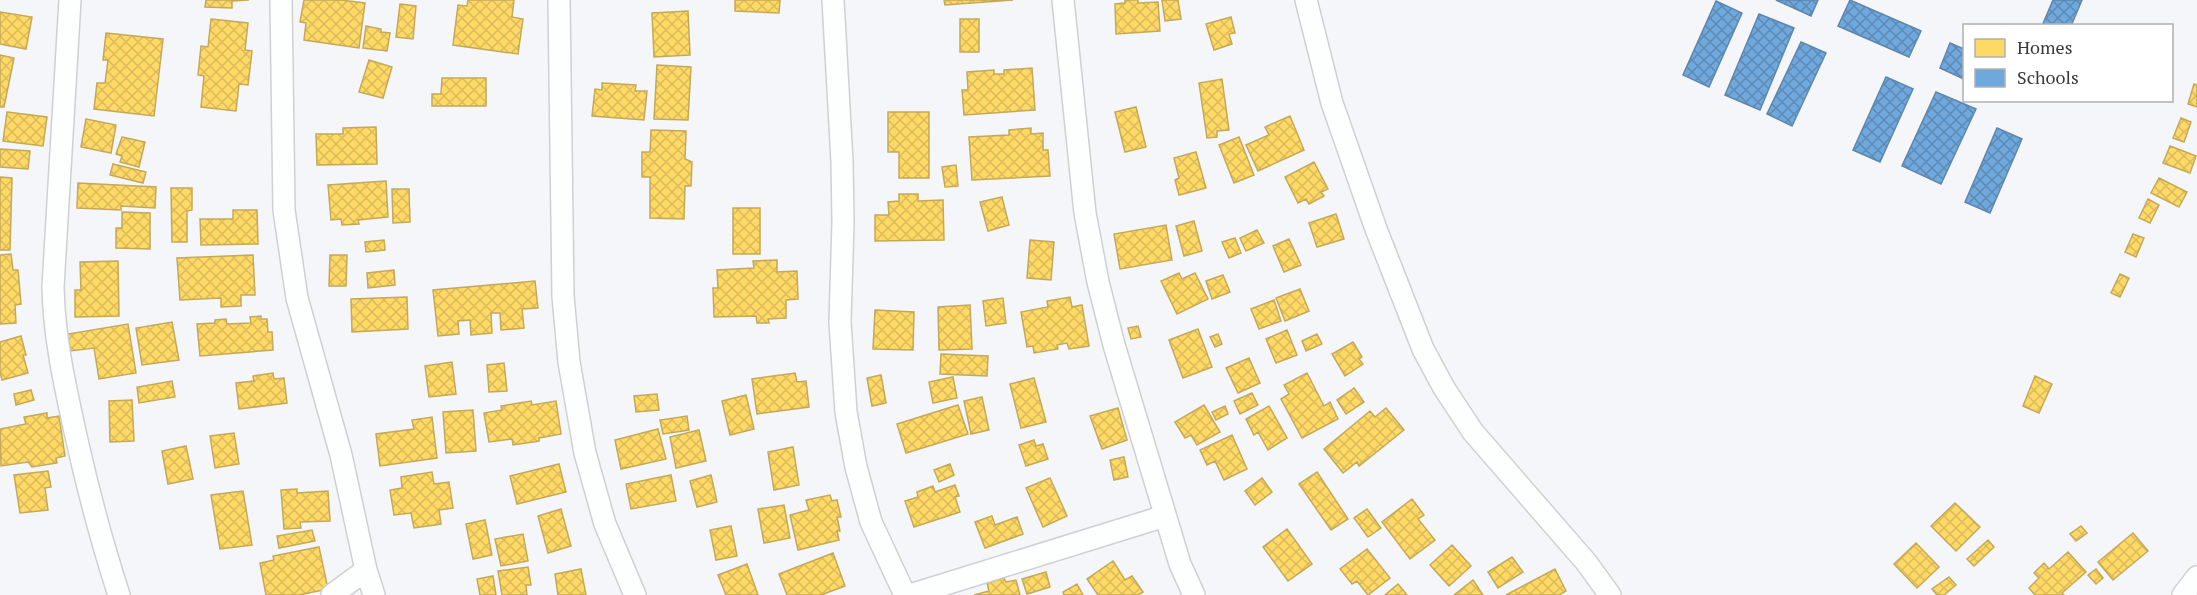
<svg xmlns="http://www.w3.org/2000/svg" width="2197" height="595" viewBox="0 0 2197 595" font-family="'PT Serif',serif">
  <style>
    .homes { fill: url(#homes-cross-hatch); stroke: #c4a959; stroke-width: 1.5 }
    .schools { fill: url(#schools-cross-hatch); stroke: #5f87ac; stroke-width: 1.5 }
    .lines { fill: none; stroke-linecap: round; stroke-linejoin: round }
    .minor-casing { stroke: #cfd0d2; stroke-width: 24 }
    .minor { stroke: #fdfefe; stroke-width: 21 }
  </style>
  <defs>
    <pattern id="homes-cross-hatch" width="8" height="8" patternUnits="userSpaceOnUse" patternTransform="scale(1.5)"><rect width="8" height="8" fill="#ffd966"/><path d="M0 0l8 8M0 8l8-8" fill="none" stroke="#dbbb59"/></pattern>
    <pattern id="schools-cross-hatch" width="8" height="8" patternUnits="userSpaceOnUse" patternTransform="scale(1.5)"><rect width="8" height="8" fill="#6fa8dc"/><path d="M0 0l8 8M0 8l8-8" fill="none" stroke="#5c8ab4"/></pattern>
  </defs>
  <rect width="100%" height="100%" fill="#f4f6f9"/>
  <path class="homes" d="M 206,0 L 249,0 L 232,1 L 232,8 L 205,7 Z
    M 304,0 L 341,0 L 365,3 L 359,48 L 304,40 L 306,23 L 300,22 Z
    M 468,0 L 514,0 L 512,17 L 523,19 L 518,54 L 453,45 L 458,5 L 467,6 Z
    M 735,0 L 780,0 L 779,13 L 735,11 Z
    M 944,0 L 1013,0 L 945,5 Z
    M 1125,0 L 1138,0 L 1138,3 L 1158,2 L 1160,31 L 1116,34 L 1115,4 L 1125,3 Z
    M 1162,0 L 1178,0 L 1181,19 L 1165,21 Z
    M 400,4 L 416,6 L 413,39 L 396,37 Z
    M 688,11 L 690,55 L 654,57 L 652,13 Z
    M 0,12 L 32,17 L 26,49 L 0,44 Z
    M 1231,17 L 1235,33 L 1229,34 L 1232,44 L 1214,50 L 1206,24 Z
    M 211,19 L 248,23 L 245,50 L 252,51 L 248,85 L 239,84 L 236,111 L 201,107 L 204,76 L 198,75 L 201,46 L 208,47 Z
    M 960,19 L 979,19 L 979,52 L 960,52 Z
    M 366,26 L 381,29 L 381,32 L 390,33 L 387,51 L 363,48 Z
    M 106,33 L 163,39 L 154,116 L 94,109 L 97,83 L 105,83 L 108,60 L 103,60 Z
    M 0,55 L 14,58 L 4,107 L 0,107 Z
    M 369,60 L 392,67 L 383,98 L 359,92 Z
    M 657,65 L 691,67 L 688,120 L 654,119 Z
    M 1032,68 L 1035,110 L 964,115 L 962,90 L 968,90 L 967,72 L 994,70 L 994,74 L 1004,74 L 1004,70 Z
    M 442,78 L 486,78 L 486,106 L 432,106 L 432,94 L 441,94 Z
    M 1222,79 L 1229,130 L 1217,131 L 1217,137 L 1207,138 L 1199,83 Z
    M 602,83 L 636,85 L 635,91 L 647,91 L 644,120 L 592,116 L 595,89 L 602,90 Z
    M 2194,84 L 2197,85 L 2197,107 L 2188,104 Z
    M 1136,107 L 1146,147 L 1125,152 L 1115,112 Z
    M 7,112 L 47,117 L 43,146 L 3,141 Z
    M 888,112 L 929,112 L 929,178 L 899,178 L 899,152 L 888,152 Z
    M 1290,116 L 1304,150 L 1258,171 L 1246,145 L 1269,135 L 1265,127 Z
    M 2181,118 L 2191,122 L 2184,142 L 2173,138 Z
    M 86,119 L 116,125 L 111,153 L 81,147 Z
    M 376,127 L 377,164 L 317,165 L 316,134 L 343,134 L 343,128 Z
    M 1031,128 L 1031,134 L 1043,133 L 1043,150 L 1048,150 L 1050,176 L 972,180 L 969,137 L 1009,135 L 1009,130 Z
    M 651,130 L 686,131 L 685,159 L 692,162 L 691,186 L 685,186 L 684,219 L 650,218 L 650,177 L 642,177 L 642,152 L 650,152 Z
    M 122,137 L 145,142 L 139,167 L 120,162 L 122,156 L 116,154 Z
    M 1239,137 L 1254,175 L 1234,183 L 1219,145 Z
    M 2170,146 L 2196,156 L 2190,173 L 2163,163 Z
    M 0,149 L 30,151 L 28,169 L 0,167 Z
    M 1196,152 L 1206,188 L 1179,195 L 1175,180 L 1179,178 L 1174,158 Z
    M 1314,162 L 1328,189 L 1321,192 L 1324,196 L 1309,204 L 1306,199 L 1298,203 L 1285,177 Z
    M 113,164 L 146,172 L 143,183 L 110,175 Z
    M 956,165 L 958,186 L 945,187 L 942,167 Z
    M 0,177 L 12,178 L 10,250 L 0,250 Z
    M 2159,178 L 2187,192 L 2179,207 L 2151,193 Z
    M 386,181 L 388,217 L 358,220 L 359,224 L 342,225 L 341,219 L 331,220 L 328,185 Z
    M 78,183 L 156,187 L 155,208 L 121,206 L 121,210 L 77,208 Z
    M 171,188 L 192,188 L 192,210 L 187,211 L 187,242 L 172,242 Z
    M 392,189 L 409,189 L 410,222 L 393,223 Z
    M 899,194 L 918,194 L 918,201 L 943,200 L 944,240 L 875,241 L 875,215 L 889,215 L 888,202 L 899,201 Z
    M 1002,197 L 1009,225 L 988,231 L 980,202 Z
    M 2148,199 L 2159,205 L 2150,223 L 2139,218 Z
    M 733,208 L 760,208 L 760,254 L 733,254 Z
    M 233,210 L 257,210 L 258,244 L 201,245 L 200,219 L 233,219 Z
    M 122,212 L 150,213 L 150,249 L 116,248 L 116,228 L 122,228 Z
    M 1336,214 L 1344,239 L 1317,247 L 1309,223 Z
    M 1194,221 L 1202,251 L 1184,256 L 1176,226 Z
    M 1166,225 L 1172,260 L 1120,269 L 1114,234 Z
    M 1257,230 L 1264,243 L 1246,251 L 1240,238 Z
    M 2133,234 L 2144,238 L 2136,257 L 2125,252 Z
    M 1235,238 L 1241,253 L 1229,258 L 1222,242 Z
    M 1289,239 L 1301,265 L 1284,272 L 1273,246 Z
    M 384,240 L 385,250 L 366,252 L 365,242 Z
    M 1030,240 L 1054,242 L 1051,280 L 1027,278 Z
    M 11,254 L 13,270 L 18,270 L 21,304 L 15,305 L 16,323 L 0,324 L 0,255 Z
    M 253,255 L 255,295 L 241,295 L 241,306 L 221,307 L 221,298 L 180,300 L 177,258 Z
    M 330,255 L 347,255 L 346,286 L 329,286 Z
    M 777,260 L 777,272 L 797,271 L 798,299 L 786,300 L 786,318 L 768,319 L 769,323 L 757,323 L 756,316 L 714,317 L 713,288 L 718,288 L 717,270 L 754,268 L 753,261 Z
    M 118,261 L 119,316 L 75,317 L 75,290 L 81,290 L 80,262 Z
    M 394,270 L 395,285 L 368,288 L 367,273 Z
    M 1179,273 L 1182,279 L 1195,273 L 1208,299 L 1177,314 L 1161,281 Z
    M 2120,274 L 2129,278 L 2120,297 L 2111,293 Z
    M 1223,275 L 1230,292 L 1212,299 L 1206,281 Z
    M 535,281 L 538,308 L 522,309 L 524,328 L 501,330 L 500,313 L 491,313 L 492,333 L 471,335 L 470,320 L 458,321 L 459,334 L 438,336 L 433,290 Z
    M 1300,289 L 1309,311 L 1285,321 L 1276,298 Z
    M 407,297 L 408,329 L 352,332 L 351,299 Z
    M 1070,297 L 1072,307 L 1082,305 L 1089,346 L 1069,349 L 1067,343 L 1057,345 L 1058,349 L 1034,353 L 1033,346 L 1027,347 L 1021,312 L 1048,307 L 1047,301 Z
    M 1003,298 L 1006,323 L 986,326 L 983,301 Z
    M 1274,300 L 1281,321 L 1259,329 L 1251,309 Z
    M 970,305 L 972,349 L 939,350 L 938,307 Z
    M 875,310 L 914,312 L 913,350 L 873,349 Z
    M 261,316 L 261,319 L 267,319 L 268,332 L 272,332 L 273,350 L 200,356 L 197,324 L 215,323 L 215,320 L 226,319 L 227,324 L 251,323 L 250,317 Z
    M 172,322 L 179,360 L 142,365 L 136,328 Z
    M 128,324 L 136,373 L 99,379 L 94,348 L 70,351 L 68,334 Z
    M 1138,326 L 1141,337 L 1131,339 L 1128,328 Z
    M 1198,329 L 1212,367 L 1183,378 L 1169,340 Z
    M 1287,330 L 1297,355 L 1276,363 L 1266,339 Z
    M 1218,334 L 1222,344 L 1215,347 L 1210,337 Z
    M 1317,334 L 1322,344 L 1306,351 L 1302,341 Z
    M 21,336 L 26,355 L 23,355 L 28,373 L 2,380 L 0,372 L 0,342 Z
    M 1353,342 L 1362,357 L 1359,359 L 1363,364 L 1345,376 L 1332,354 Z
    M 941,354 L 988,356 L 987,376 L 940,374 Z
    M 1249,358 L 1260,383 L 1238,393 L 1226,368 Z
    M 452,362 L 456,394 L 429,397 L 425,366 Z
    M 504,363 L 507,391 L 489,392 L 487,365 Z
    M 273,373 L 274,379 L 284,378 L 287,403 L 239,409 L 236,383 L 254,381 L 253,376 Z
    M 795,373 L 797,382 L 806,381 L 809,407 L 757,414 L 752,379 Z
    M 1307,373 L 1324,406 L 1330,402 L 1338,419 L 1302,438 L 1281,399 L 1289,394 L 1284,385 Z
    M 881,375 L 886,403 L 872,406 L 867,378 Z
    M 2035,376 L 2052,384 L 2039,413 L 2023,406 Z
    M 953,377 L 957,398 L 933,403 L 929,382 Z
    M 1034,378 L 1046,422 L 1021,428 L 1010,384 Z
    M 172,381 L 175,397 L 139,403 L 137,387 Z
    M 1354,388 L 1364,402 L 1346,414 L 1337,400 Z
    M 31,390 L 34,400 L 16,405 L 14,394 Z
    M 1252,393 L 1258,405 L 1240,414 L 1234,401 Z
    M 657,394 L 659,410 L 636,412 L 634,396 Z
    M 746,395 L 754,429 L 730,435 L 722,401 Z
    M 982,397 L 989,430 L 971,434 L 964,401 Z
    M 132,400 L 134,441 L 110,442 L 109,401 Z
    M 531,401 L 532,405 L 556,401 L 561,434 L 539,438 L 539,441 L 513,445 L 512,439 L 489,442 L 484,413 L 502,410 L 501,406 Z
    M 958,405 L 968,434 L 906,453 L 897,424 Z
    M 1204,405 L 1220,432 L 1197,445 L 1191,435 L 1185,438 L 1175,422 Z
    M 1225,406 L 1228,414 L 1216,420 L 1212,412 Z
    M 1269,406 L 1287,438 L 1268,450 L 1258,432 L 1254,435 L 1246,419 Z
    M 1118,408 L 1127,440 L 1102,449 L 1090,416 Z
    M 1386,408 L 1404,430 L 1359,466 L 1357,462 L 1343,473 L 1324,449 L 1370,411 L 1375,417 Z
    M 473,410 L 476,451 L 446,453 L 443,412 Z
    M 47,413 L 47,418 L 59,416 L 65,456 L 56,458 L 57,463 L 32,467 L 28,462 L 1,466 L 0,429 L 26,424 L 24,417 Z
    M 687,416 L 689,430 L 663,434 L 660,420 Z
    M 432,417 L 437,458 L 380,466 L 376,434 L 414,429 L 412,420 Z
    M 658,429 L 666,459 L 621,469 L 615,440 Z
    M 699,430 L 706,461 L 676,468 L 670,437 Z
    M 234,433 L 239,464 L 215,468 L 210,436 Z
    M 1232,435 L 1247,469 L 1224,480 L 1215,461 L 1207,465 L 1200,450 Z
    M 1034,440 L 1036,446 L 1043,444 L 1048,459 L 1026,466 L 1019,445 Z
    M 186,446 L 193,479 L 168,484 L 162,451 Z
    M 793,447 L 799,485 L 774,490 L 768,452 Z
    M 1124,457 L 1128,477 L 1114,480 L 1110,460 Z
    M 559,464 L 566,492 L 517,504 L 510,476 Z
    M 950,464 L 954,475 L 939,482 L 934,470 Z
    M 48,471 L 51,487 L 45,488 L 48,510 L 20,513 L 14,475 Z
    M 432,472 L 434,484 L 449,482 L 453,508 L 439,510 L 441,524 L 414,528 L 411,513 L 394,515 L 390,490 L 402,488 L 401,477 Z
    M 1317,472 L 1348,519 L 1331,530 L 1299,484 Z
    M 671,475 L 676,501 L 631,509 L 626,484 Z
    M 711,475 L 717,502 L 697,507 L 690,481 Z
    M 1050,478 L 1067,516 L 1043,527 L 1026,488 Z
    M 1262,478 L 1272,492 L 1255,505 L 1245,491 Z
    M 955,485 L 959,496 L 955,497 L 960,512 L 914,527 L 905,501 L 918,497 L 917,492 L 933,486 L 935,492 Z
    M 297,489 L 297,493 L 328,491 L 330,521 L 300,522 L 301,528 L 284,529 L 281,490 Z
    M 243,491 L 252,545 L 220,549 L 211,495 Z
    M 830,495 L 832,501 L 837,500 L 841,517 L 837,517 L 840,531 L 837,531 L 839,540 L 798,550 L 790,515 L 809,510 L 806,500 Z
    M 1412,499 L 1424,515 L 1418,519 L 1435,540 L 1410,559 L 1382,522 Z
    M 1955,503 L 1980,527 L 1956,551 L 1931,526 Z
    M 784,505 L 790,538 L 764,543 L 758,509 Z
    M 561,509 L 571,546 L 548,553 L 538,516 Z
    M 1367,509 L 1381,528 L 1368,537 L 1354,518 Z
    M 992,516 L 995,525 L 1017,517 L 1023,534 L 985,548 L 975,522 Z
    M 485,520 L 492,555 L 473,559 L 466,524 Z
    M 731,526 L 737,556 L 716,560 L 710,530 Z
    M 2081,526 L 2087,533 L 2076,541 L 2070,534 Z
    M 1287,529 L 1312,564 L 1288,581 L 1263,547 Z
    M 312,530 L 315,541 L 279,548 L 277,536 Z
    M 2133,533 L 2148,551 L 2113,580 L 2098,562 Z
    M 523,534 L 528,561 L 501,566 L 495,539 Z
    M 1988,540 L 1994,547 L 1974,566 L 1967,559 Z
    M 1916,543 L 1939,567 L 1917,588 L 1894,564 Z
    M 1452,545 L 1471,566 L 1449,586 L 1430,565 Z
    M 319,547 L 328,589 L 299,595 L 266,595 L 260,563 L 274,560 L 273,556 Z
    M 1367,549 L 1390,578 L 1368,595 L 1357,581 L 1352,584 L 1340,569 Z
    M 2068,552 L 2086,572 L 2062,593 L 2064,595 L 2035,595 L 2029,588 L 2039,578 L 2034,573 L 2044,563 L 2049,569 Z
    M 833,553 L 845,586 L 821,595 L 787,595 L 779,574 Z
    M 1512,557 L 1523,572 L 1498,588 L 1488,572 Z
    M 1113,561 L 1125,580 L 1132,576 L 1143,592 L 1138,595 L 1098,595 L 1087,579 Z
    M 747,564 L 758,595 L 726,595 L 718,575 Z
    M 528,567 L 531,585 L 526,585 L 527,595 L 502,595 L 498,571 Z
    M 581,569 L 586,595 L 558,595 L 555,574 Z
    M 1555,569 L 1566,591 L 1559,595 L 1506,595 Z
    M 2096,569 L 2103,578 L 2096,584 L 2088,575 Z
    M 1046,572 L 1050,587 L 1027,594 L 1022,579 Z
    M 493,576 L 496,595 L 480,595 L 477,579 Z
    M 1949,577 L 1956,585 L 1944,595 L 1937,595 L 1932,589 Z
    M 1004,578 L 1006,582 L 1016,580 L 1020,595 L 974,595 L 989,591 L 987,583 Z
    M 1473,580 L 1483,595 L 1454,595 Z
    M 1077,584 L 1083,595 L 1064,595 L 1063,592 Z
    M 1398,584 L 1407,595 L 1385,595 Z"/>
  <path class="schools" d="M 1776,0 L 1818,0 L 1811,16 Z
    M 1850,0 L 1921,31 L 1909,57 L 1838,26 Z
    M 2053,0 L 2082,0 L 2071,26 L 2042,26 Z
    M 1716,1 L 1742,13 L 1709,87 L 1683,75 Z
    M 1759,14 L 1794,28 L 1760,110 L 1725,95 Z
    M 1801,42 L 1826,53 L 1792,126 L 1767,114 Z
    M 1950,43 L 1964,49 L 1964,79 L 1940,68 Z
    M 1886,77 L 1913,89 L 1880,162 L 1853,150 Z
    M 1936,92 L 1976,109 L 1941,184 L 1902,166 Z
    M 1997,128 L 2022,139 L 1990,213 L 1965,202 Z"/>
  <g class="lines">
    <defs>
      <path id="minor" d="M 70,0 L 53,287 C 54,338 65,386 76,436 C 88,490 102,543 119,595
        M 281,0 L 284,210 L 297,298 L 341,455 L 366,570 L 374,595
        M 559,0 L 563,296 L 569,362 L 585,453 L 605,524 L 635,595
        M 833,0 L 842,161 L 843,222 L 840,322 L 846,412 L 856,467 L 871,522 L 905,595
        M 1063,0 L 1085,213 L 1098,282 L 1114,345 L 1180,564 L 1194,595
        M 1306,0 L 1332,103 L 1376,229 L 1423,349 L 1444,388 L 1473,432 L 1586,562 L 1610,595
        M 332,595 L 366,570
        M 910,595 L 1165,516
        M 2183,595 L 2197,577"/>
    </defs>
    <use href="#minor" class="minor-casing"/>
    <use href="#minor" class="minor"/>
  </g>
  <rect x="1963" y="24" width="210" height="78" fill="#ffffff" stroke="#b0b0b1" stroke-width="1.5"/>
  <rect x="1975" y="39" width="30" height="18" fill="#ffd966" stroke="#b0b0b1" stroke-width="1.5"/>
  <text x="2017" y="54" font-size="18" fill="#393a3c">Homes</text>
  <rect x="1975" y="69" width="30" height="18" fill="#6fa8dc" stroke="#b0b0b1" stroke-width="1.5"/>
  <text x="2017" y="84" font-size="18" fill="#393a3c">Schools</text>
</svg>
